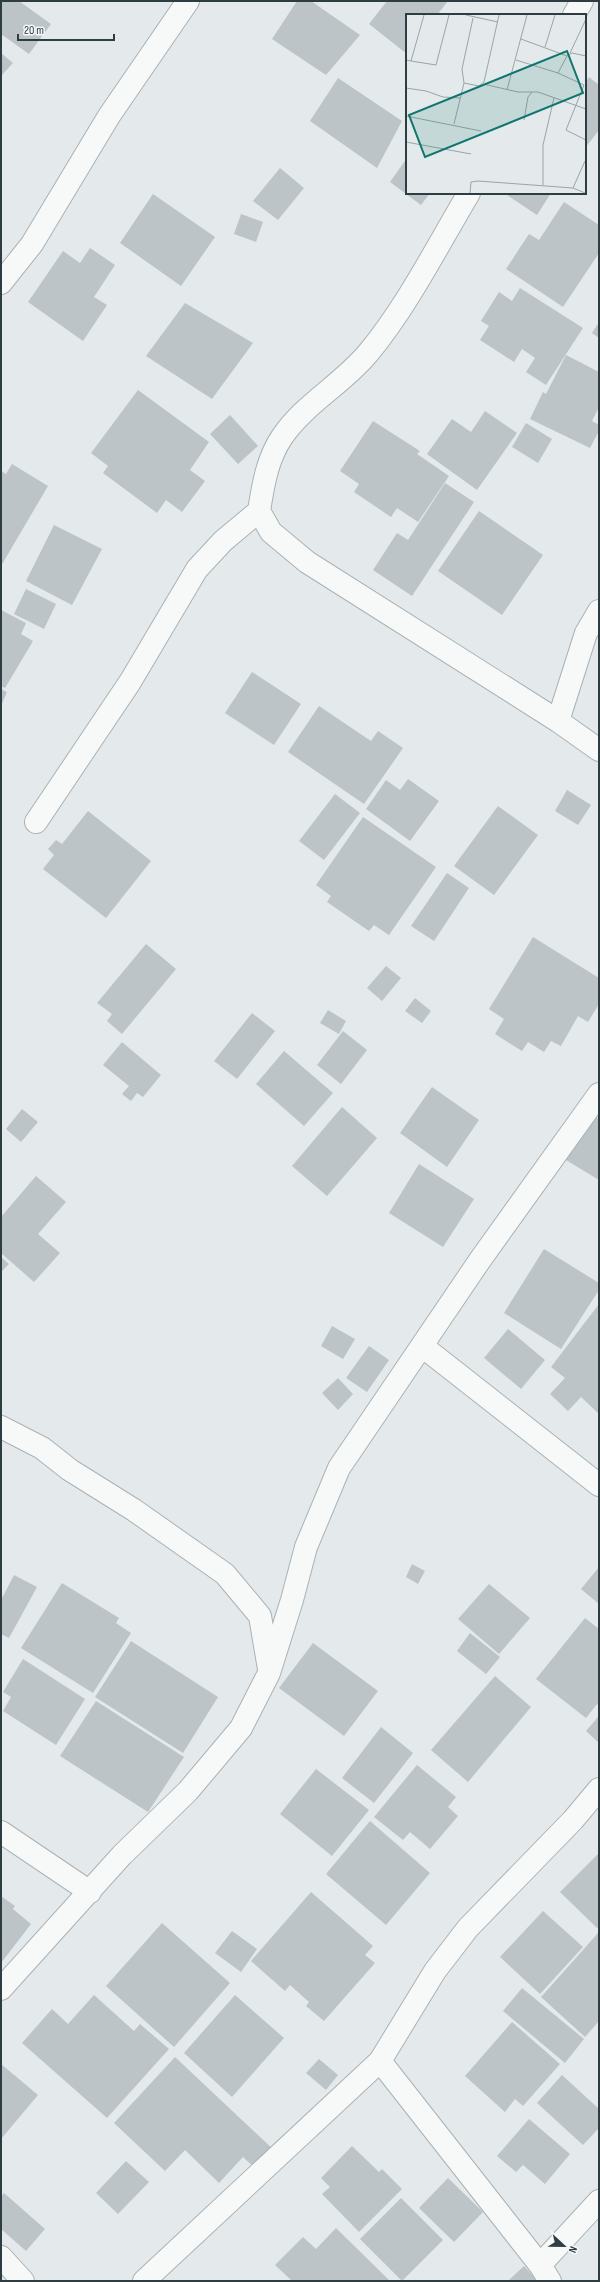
<svg xmlns="http://www.w3.org/2000/svg" width="600" height="2282" viewBox="0 0 600 2282" font-family="'Sofia Sans Condensed',sans-serif">
  <style>
    .building { fill: #bcc4c7 }
    .lines { fill: none; stroke-linecap: round; stroke-linejoin: round }
    .minor-casing { stroke: #a9b2b5; stroke-width: 24 }
    .minor { stroke: #f7f9f9; stroke-width: 22 }
    .inset-road { fill: none; stroke: #9ba4a7; stroke-width: 1 }
    .view { fill: #0f766e; fill-opacity: 0.15; stroke: #0f766e; stroke-width: 2 }
    .inset-edge { fill: none; stroke: #2d3d42; stroke-width: 2 }
  </style>
  <rect width="100%" height="100%" fill="#e4e9eb"/>
  <path class="building" d="M 1,1 L 19,1 L 51,24 L 29,54 L 1,34 Z
    M 297,1 L 311,1 L 360,35 L 326,75 L 272,39 Z
    M 387,1 L 448,1 L 437,15 L 407,15 L 407,54 L 369,24 Z
    M 1,53 L 13,63 L 1,76 Z
    M 589,77 L 599,85 L 599,130 L 585,148 L 585,83 Z
    M 338,78 L 402,121 L 377,168 L 310,121 Z
    M 407,158 L 407,193 L 430,193 L 421,205 L 390,182 Z
    M 280,168 L 304,188 L 278,220 L 253,201 Z
    M 508,193 L 551,193 L 537,215 L 507,195 Z
    M 153,194 L 215,237 L 181,286 L 120,243 Z
    M 564,202 L 599,225 L 599,253 L 563,307 L 506,269 L 529,234 L 539,240 Z
    M 241,214 L 263,222 L 256,242 L 234,234 Z
    M 90,248 L 115,265 L 94,297 L 107,305 L 83,341 L 28,302 L 63,251 L 80,263 Z
    M 520,288 L 583,328 L 546,385 L 526,372 L 535,358 L 522,349 L 514,362 L 480,340 L 489,326 L 481,321 L 499,292 L 512,301 Z
    M 185,303 L 253,343 L 212,399 L 146,356 Z
    M 599,322 L 599,338 L 592,333 Z
    M 566,355 L 599,372 L 599,407 L 592,421 L 599,425 L 599,431 L 590,448 L 530,419 L 543,392 L 546,394 Z
    M 138,390 L 209,442 L 190,470 L 205,481 L 182,512 L 166,500 L 157,513 L 103,473 L 108,466 L 91,453 Z
    M 485,411 L 517,433 L 477,490 L 427,454 L 452,419 L 471,432 Z
    M 230,415 L 258,446 L 238,464 L 210,434 Z
    M 373,421 L 420,451 L 417,454 L 449,476 L 418,522 L 397,508 L 391,517 L 354,492 L 359,484 L 340,471 Z
    M 526,423 L 552,439 L 538,463 L 512,447 Z
    M 12,464 L 48,486 L 1,566 L 1,471 L 6,474 Z
    M 445,483 L 474,502 L 412,596 L 373,570 L 397,533 L 408,540 Z
    M 479,511 L 543,555 L 502,615 L 438,571 Z
    M 54,525 L 102,549 L 72,605 L 26,581 Z
    M 26,589 L 56,604 L 44,629 L 14,614 Z
    M 1,610 L 26,623 L 21,634 L 33,641 L 5,688 L 1,686 Z
    M 252,672 L 301,704 L 274,745 L 225,713 Z
    M 1,689 L 7,692 L 1,706 Z
    M 319,706 L 371,741 L 378,731 L 403,748 L 364,804 L 288,752 Z
    M 408,779 L 439,801 L 410,841 L 366,809 L 386,780 L 400,790 Z
    M 567,790 L 591,805 L 578,825 L 555,811 Z
    M 335,794 L 360,813 L 324,860 L 299,841 Z
    M 498,806 L 538,835 L 494,895 L 454,866 Z
    M 88,811 L 151,861 L 106,918 L 43,869 L 54,855 L 48,849 L 56,840 L 62,844 Z
    M 363,817 L 436,867 L 389,935 L 374,925 L 369,931 L 327,902 L 331,896 L 316,885 Z
    M 447,873 L 469,888 L 434,941 L 411,926 Z
    M 533,937 L 599,978 L 599,1004 L 588,1022 L 578,1016 L 561,1046 L 551,1041 L 544,1052 L 528,1042 L 522,1051 L 495,1034 L 504,1019 L 489,1009 Z
    M 146,944 L 176,969 L 122,1034 L 107,1021 L 112,1014 L 97,1003 Z
    M 386,966 L 401,978 L 382,1001 L 367,988 Z
    M 415,998 L 431,1011 L 422,1023 L 405,1011 Z
    M 328,1010 L 346,1021 L 339,1034 L 320,1023 Z
    M 252,1013 L 275,1031 L 237,1079 L 214,1061 Z
    M 343,1031 L 367,1050 L 341,1084 L 317,1065 Z
    M 122,1042 L 161,1075 L 143,1097 L 137,1093 L 131,1101 L 122,1094 L 129,1086 L 103,1065 Z
    M 284,1051 L 333,1093 L 304,1126 L 256,1084 Z
    M 432,1087 L 479,1120 L 447,1167 L 400,1133 Z
    M 342,1107 L 377,1138 L 327,1196 L 292,1166 Z
    M 22,1109 L 38,1122 L 21,1142 L 6,1129 Z
    M 594,1116 L 599,1119 L 599,1180 L 566,1160 Z
    M 419,1164 L 474,1199 L 443,1247 L 389,1213 Z
    M 36,1176 L 66,1202 L 38,1234 L 60,1253 L 34,1282 L 1,1253 L 1,1217 Z
    M 544,1249 L 599,1283 L 599,1290 L 561,1349 L 504,1313 Z
    M 1,1257 L 9,1264 L 1,1272 Z
    M 599,1304 L 599,1414 L 581,1397 L 568,1411 L 550,1394 L 565,1378 L 551,1367 Z
    M 332,1326 L 355,1339 L 343,1359 L 321,1346 Z
    M 508,1329 L 545,1360 L 521,1389 L 484,1358 Z
    M 369,1346 L 389,1360 L 367,1392 L 346,1378 Z
    M 338,1378 L 353,1394 L 338,1410 L 322,1393 Z
    M 412,1564 L 425,1571 L 418,1584 L 406,1577 Z
    M 599,1567 L 599,1604 L 581,1589 Z
    M 14,1575 L 37,1587 L 9,1638 L 1,1634 L 1,1600 Z
    M 62,1583 L 119,1618 L 116,1623 L 131,1633 L 93,1693 L 21,1648 Z
    M 489,1584 L 530,1618 L 499,1654 L 458,1619 Z
    M 585,1618 L 599,1629 L 599,1705 L 597,1704 L 586,1718 L 536,1679 Z
    M 470,1633 L 500,1657 L 486,1674 L 457,1651 Z
    M 131,1641 L 218,1697 L 183,1753 L 95,1697 Z
    M 313,1643 L 378,1691 L 344,1736 L 279,1688 Z
    M 23,1659 L 85,1699 L 56,1745 L 3,1711 L 11,1697 L 3,1692 Z
    M 495,1676 L 531,1707 L 468,1782 L 431,1750 Z
    M 96,1701 L 184,1757 L 148,1812 L 60,1756 Z
    M 599,1716 L 599,1743 L 586,1731 Z
    M 381,1727 L 413,1753 L 374,1803 L 342,1778 Z
    M 417,1765 L 456,1797 L 448,1807 L 458,1816 L 430,1849 L 410,1832 L 403,1840 L 374,1817 Z
    M 316,1769 L 369,1810 L 332,1856 L 280,1814 Z
    M 370,1821 L 430,1873 L 386,1925 L 326,1874 Z
    M 598,1854 L 599,1926 L 597,1928 L 560,1892 Z
    M 311,1892 L 373,1946 L 365,1955 L 375,1963 L 324,2021 L 306,2006 L 309,2002 L 290,1985 L 285,1991 L 251,1961 Z
    M 1,1896 L 15,1906 L 13,1909 L 31,1924 L 1,1963 Z
    M 543,1911 L 583,1947 L 540,1994 L 500,1957 Z
    M 162,1923 L 230,1983 L 174,2047 L 106,1986 Z
    M 232,1931 L 257,1949 L 241,1972 L 215,1953 Z
    M 599,1932 L 599,2021 L 585,2037 L 541,1997 Z
    M 522,1988 L 584,2039 L 565,2063 L 503,2011 Z
    M 94,1995 L 134,2031 L 140,2024 L 169,2049 L 107,2118 L 22,2043 L 52,2009 L 68,2024 Z
    M 235,1995 L 284,2038 L 232,2097 L 184,2053 Z
    M 512,2022 L 560,2064 L 523,2106 L 515,2099 L 505,2112 L 465,2076 Z
    M 175,2057 L 276,2152 L 258,2171 L 243,2157 L 219,2183 L 185,2150 L 165,2171 L 114,2123 Z
    M 319,2059 L 338,2075 L 326,2090 L 306,2073 Z
    M 1,2064 L 38,2095 L 1,2139 Z
    M 562,2075 L 599,2109 L 599,2128 L 583,2145 L 537,2103 Z
    M 529,2119 L 570,2154 L 545,2184 L 523,2165 L 516,2172 L 497,2156 Z
    M 352,2146 L 379,2172 L 382,2169 L 402,2189 L 359,2232 L 322,2194 L 330,2187 L 321,2178 Z
    M 126,2161 L 149,2182 L 118,2214 L 96,2193 Z
    M 448,2178 L 483,2212 L 454,2242 L 419,2208 Z
    M 4,2193 L 45,2229 L 26,2251 L 1,2229 L 1,2197 Z
    M 401,2198 L 443,2240 L 402,2281 L 360,2239 Z
    M 336,2228 L 390,2281 L 292,2281 L 275,2265 L 303,2237 L 316,2249 Z
    M 524,2266 L 538,2281 L 508,2281 Z"/>
  <g class="lines">
    <defs>
      <path id="minor" d="M 574,15 L 582,1
        M 469,193 C 438,245 407,306 369,352 C 344,383 304,404 282,437 C 267,459 263,486 259,511 L 271,532 L 307,562 L 558,721 L 599,750
        M 1,283 L 32,244 L 109,116 L 188,1
        M 558,721 L 586,633 L 599,611
        M 36,822 L 130,682 L 197,569 L 223,541 L 259,511
        M 422,1346 L 599,1485
        M 1,1427 L 42,1448 L 70,1470 L 134,1510 L 225,1574 L 260,1616 L 269,1669
        M 1,1832 L 90,1892
        M 1,1989 L 122,1855 L 188,1791 L 241,1728 L 269,1673 L 292,1600 L 306,1547 L 339,1468 L 480,1260 L 599,1094
        M 380,2061 L 540,2265
        M 1,2257 L 23,2281
        M 144,2281 L 380,2061 L 435,1971 L 468,1928 L 573,1820 L 599,1789
        M 550,2281 L 540,2265 L 599,2201"/>
    </defs>
    <use href="#minor" class="minor-casing"/>
    <use href="#minor" class="minor"/>
  </g>
  <g transform="translate(406 14)">
    <rect width="180" height="180" fill="#e4e9eb"/>
    <path class="inset-road" d="M 60,1 L 92,8M 115,25 L 161,42 L 166,39 L 180,42M 139,33 L 149,1M 164,39 L 180,5M 0,46 L 5,47 L 18,1M 110,46 L 152,59 L 178,71 L 160,116 L 180,126M 5,47 L 30,51 L 43,1M 152,59 L 161,42M 58,69 L 56,55 L 67,4M 77,70 L 112,78 L 132,78 L 180,95M 0,74 L 20,77 L 37,83 L 54,84M 101,76 L 121,1M 0,102 L 75,117M 118,106 L 122,83 L 126,78M 48,110 L 58,69 L 73,72 L 78,68 L 93,1M 0,128 L 65,140M 137,171 L 137,131 L 148,84M 64,179 L 65,168 L 72,167 L 167,174M 179,179 L 167,174 L 179,147"/>
    <path class="view" d="M 161,37 L 177,79 L 19,143 L 3,101 Z"/>
    <rect width="180" height="180" class="inset-edge"/>
  </g>
  <rect width="600" height="2282" fill="none" stroke="#2d3d42" stroke-width="4"/>
  <g transform="translate(564 2246) rotate(112)" stroke="#f4f7f8" stroke-width="3" paint-order="stroke">
  <path d="M0-3L7 15L0 10L-7 15Z" fill="#2d3d42"/>
  <text y="-6" font-size="11" font-weight="bold" text-anchor="middle" fill="#2d3d42">N</text>
  </g>
  <path d="M18 34v6h96v-6" fill="none" stroke="#2d3d42" stroke-width="2"/>
  <text x="24" y="34" font-size="12" fill="#2d3d42" stroke="#f4f7f8" stroke-width="3" paint-order="stroke">20 m</text>
</svg>
